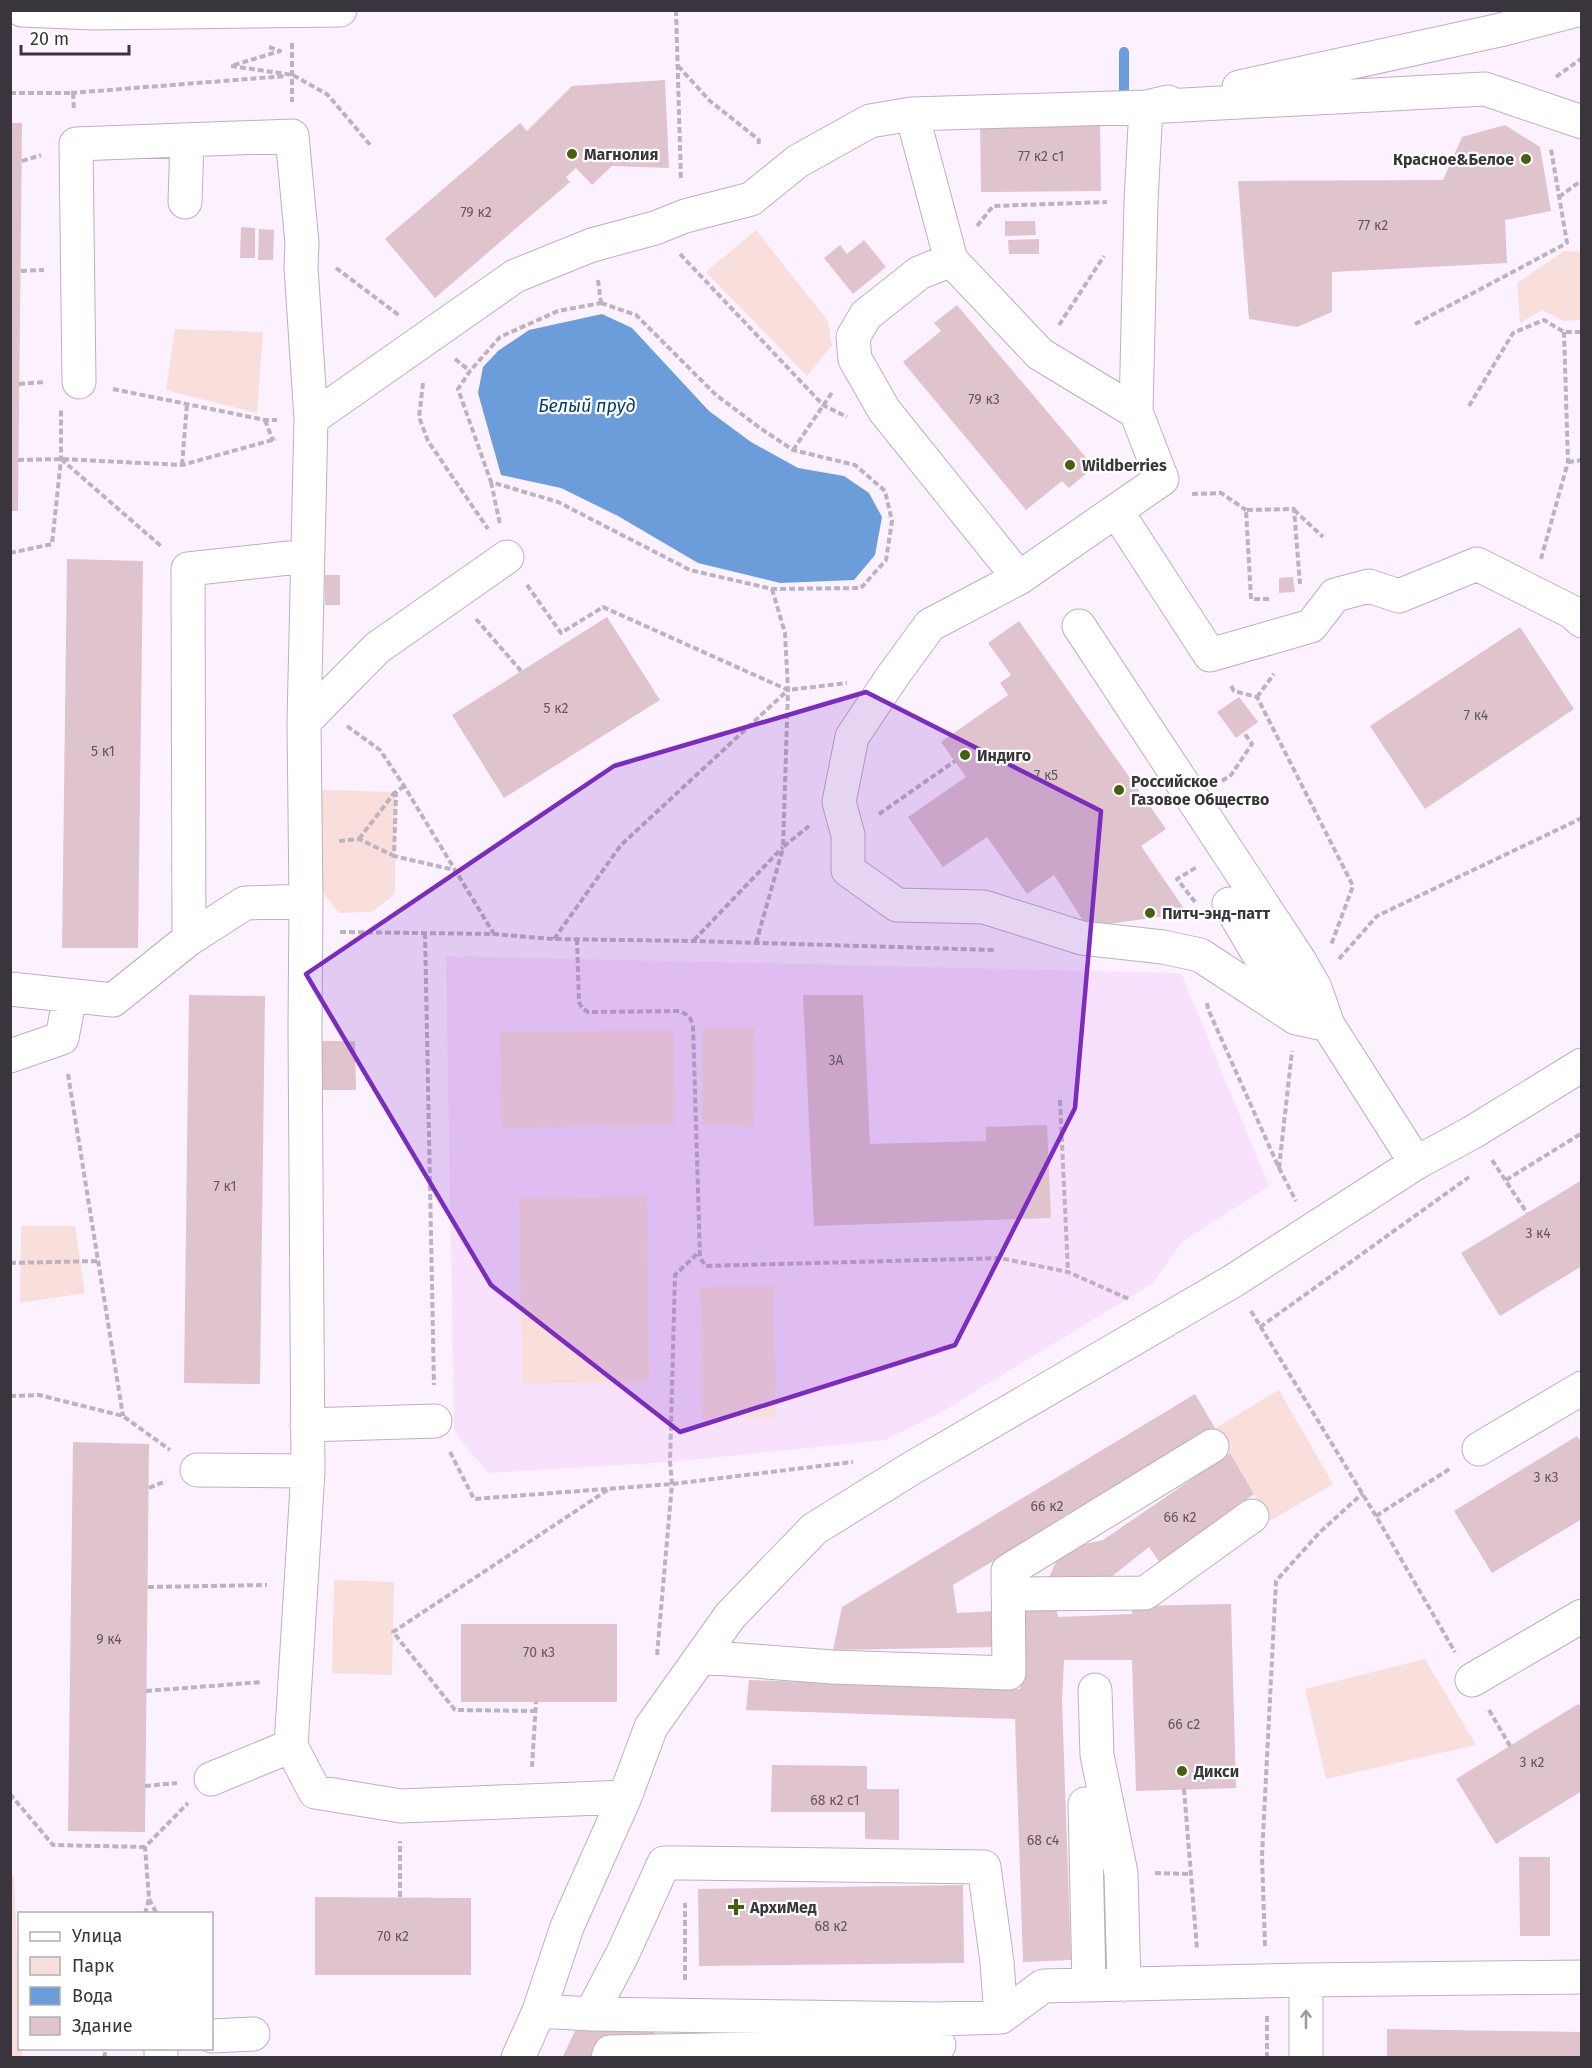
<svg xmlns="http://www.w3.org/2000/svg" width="1592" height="2068" viewBox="0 0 1592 2068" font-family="'Fira Sans',sans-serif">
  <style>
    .built { fill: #f8e1fd }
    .green { fill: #f9dfdb }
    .water { fill: #6c9ddb }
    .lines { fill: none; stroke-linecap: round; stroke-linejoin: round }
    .stream { stroke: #6c9ddb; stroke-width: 10 }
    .building { fill: #dfc3cd }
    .minor-casing { stroke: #bfaec2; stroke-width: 35 }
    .path { stroke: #bcb3bf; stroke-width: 4; stroke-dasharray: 6 3; stroke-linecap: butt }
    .minor { stroke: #fff; stroke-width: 33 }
    .oneway { stroke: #9c9a9e }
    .marked { fill: #7b2cbf; fill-opacity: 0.2; stroke: #7b2cbf; stroke-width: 4.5; stroke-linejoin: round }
    .poi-dot { fill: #47600e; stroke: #fff; stroke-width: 2 }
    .labels { text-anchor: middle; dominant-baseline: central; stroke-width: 4.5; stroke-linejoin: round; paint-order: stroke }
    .number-label { font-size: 14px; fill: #635860 }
    .poi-label { font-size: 16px; font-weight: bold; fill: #3a343c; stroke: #fff; text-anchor: start }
    .water-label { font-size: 18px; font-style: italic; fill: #073c73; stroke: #fff }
  </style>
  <rect width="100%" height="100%" fill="#fcf2ff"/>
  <path class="built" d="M 446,956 L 1181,973 L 1269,1186 L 1182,1242 L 1152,1284 L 938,1414 L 885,1440 L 670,1462 L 488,1473 L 454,1432 Z"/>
  <path class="green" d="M 756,230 L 828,321 L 832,345 L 807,376 L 706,272 Z
    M 1564,251 L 1581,252 L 1581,320 L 1564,321 L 1542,310 L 1520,323 L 1517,283 Z
    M 175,329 L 263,332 L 257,413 L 166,390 Z
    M 321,790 L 396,792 L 395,894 L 372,912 L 339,913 L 319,887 Z
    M 702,1028 L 755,1028 L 754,1127 L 702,1126 Z
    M 673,1030 L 675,1125 L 501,1128 L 500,1032 Z
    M 647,1196 L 649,1382 L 522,1384 L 519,1198 Z
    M 21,1226 L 75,1226 L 85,1293 L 20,1303 Z
    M 774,1286 L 776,1418 L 702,1419 L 700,1287 Z
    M 1279,1390 L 1333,1484 L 1270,1521 L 1215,1428 Z
    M 334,1580 L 394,1582 L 392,1675 L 332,1673 Z
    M 1425,1659 L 1476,1745 L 1326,1779 L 1305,1689 Z
    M 14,1875 L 19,2001 L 20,2048 L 22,2049 L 22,2058 L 10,2057 L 10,1876 Z"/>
  <path class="water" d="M 602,314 L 632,328 L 709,411 L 751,442 L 798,468 L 844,476 L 869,493 L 882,517 L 875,555 L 854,580 L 780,583 L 698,563 L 618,516 L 561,488 L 501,475 L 478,393 L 483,367 L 498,351 L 529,330 Z"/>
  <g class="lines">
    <path class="stream" d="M 1124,94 L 1124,52"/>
  </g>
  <path class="building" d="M 665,80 L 669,168 L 612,166 L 592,185 L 576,168 L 566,177 L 570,182 L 435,298 L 385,239 L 520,123 L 527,131 L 572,86 Z
    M 1100,119 L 1101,191 L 981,192 L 980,121 Z
    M 10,123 L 22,123 L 18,511 L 10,511 Z
    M 1505,125 L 1540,147 L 1551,211 L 1505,220 L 1507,263 L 1332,272 L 1332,312 L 1297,327 L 1249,319 L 1238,181 L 1443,180 L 1462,137 Z
    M 1005,221 L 1035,221 L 1036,235 L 1005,236 Z
    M 241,227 L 255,228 L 255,258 L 240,258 Z
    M 259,229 L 274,230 L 273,260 L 258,260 Z
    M 1039,239 L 1039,254 L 1009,254 L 1008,240 Z
    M 864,240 L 886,267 L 853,294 L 824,258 L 840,245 L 847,254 Z
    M 957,305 L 1094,467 L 1069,488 L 1062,481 L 1026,510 L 903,362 L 941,331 L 934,323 Z
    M 67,559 L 143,561 L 138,948 L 62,948 Z
    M 325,575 L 340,575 L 340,605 L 325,605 Z
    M 1293,577 L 1295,592 L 1279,593 L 1279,578 Z
    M 607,617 L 660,700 L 504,798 L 452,715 Z
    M 1019,621 L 1166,829 L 1141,846 L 1187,913 L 1087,927 L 1054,875 L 1027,894 L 987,837 L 943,867 L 908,817 L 966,777 L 941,742 L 1008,695 L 1000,683 L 1011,675 L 988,643 Z
    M 1520,627 L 1574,709 L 1425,809 L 1370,726 Z
    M 1239,697 L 1258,722 L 1236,738 L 1217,712 Z
    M 189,995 L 265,996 L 260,1384 L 184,1383 Z
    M 803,995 L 863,995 L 870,1144 L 986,1141 L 986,1127 L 1047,1125 L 1051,1218 L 814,1226 Z
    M 321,1041 L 355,1041 L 356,1090 L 322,1090 Z
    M 1582,1180 L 1582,1266 L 1500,1316 L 1461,1253 Z
    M 1195,1394 L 1215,1428 L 953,1585 L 957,1613 L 996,1611 L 996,1647 L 833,1650 L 842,1607 Z
    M 1577,1436 L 1582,1443 L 1582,1519 L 1492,1573 L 1454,1511 Z
    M 73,1442 L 149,1444 L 145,1832 L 68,1831 Z
    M 1230,1453 L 1254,1494 L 1160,1563 L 1149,1547 L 1101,1585 L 1046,1584 L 1062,1549 L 1103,1540 Z
    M 1231,1604 L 1236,1788 L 1136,1791 L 1132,1660 L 1064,1660 L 1062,1700 L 1071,1960 L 1023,1962 L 1015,1719 L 746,1710 L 749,1680 L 1020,1689 L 1021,1609 L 1056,1605 L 1058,1617 L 1132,1614 L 1132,1606 Z
    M 461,1624 L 617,1624 L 617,1702 L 461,1702 Z
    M 1578,1704 L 1582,1709 L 1582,1791 L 1496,1844 L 1456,1779 Z
    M 772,1765 L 867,1766 L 867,1789 L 899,1789 L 899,1840 L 865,1839 L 865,1812 L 771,1812 Z
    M 1519,1857 L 1550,1857 L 1550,1936 L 1520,1936 Z
    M 963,1885 L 964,1963 L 699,1966 L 698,1889 Z
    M 315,1897 L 471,1898 L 471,1975 L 315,1975 Z
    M 654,2022 L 655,2043 L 595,2058 L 562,2058 L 578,2025 Z
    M 1387,2029 L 1581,2032 L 1581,2058 L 1387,2058 Z"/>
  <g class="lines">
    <defs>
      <path id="minor" d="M 22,10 L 94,13 L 340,10
        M 1239,87 L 1500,30 L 1577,10
        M 912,114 L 951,260 L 919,273 L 866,315 L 853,337 L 855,359 L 884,410 L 1019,578 L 930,625 L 892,677 L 852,737 L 839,802 L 848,835 L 848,870 L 897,905 L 984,907 L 1082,938 L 1163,947 L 1200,955 L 1296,1018 L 1328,1025 L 1416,1163
        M 185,202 L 187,140
        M 951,260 L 1040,354 L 1136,412 L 1162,479 L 1019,578
        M 79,382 L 76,144 L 292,136 L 302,243 L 301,267 L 311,419
        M 1136,412 L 1141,201 L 1146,107 L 1168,102
        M 1117,512 L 1210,655 L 1311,626 L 1335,595 L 1369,586 L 1399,596 L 1477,564 L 1572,612 L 1582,621
        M 1079,626 L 1299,960 L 1315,988 L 1328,1025
        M 304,722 L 377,648 L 507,557
        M 306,901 L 305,1029 L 308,1471 L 291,1746 L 315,1792 L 401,1806 L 625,1797
        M 1229,904 L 1292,1011
        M 189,939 L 188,569 L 307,556
        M 10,989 L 113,1000 L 189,939 L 245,903 L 306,901 L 304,722 L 311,419 L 515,276 L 592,245 L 655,228 L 685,216 L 751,199 L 798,161 L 870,121 L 912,114 L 1146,107 L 1485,89 L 1582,122
        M 10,1056 L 62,1038 L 70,996
        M 307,1425 L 435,1421
        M 1479,1449 L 1582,1388
        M 197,1470 L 308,1471
        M 1008,1594 L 1145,1593 L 1252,1516
        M 701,1657 L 832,1667 L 1009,1673 L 1008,1571 L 1212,1446
        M 1472,1680 L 1582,1616
        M 1095,1690 L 1097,1755 L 1121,1873 L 1124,1985
        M 211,1779 L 291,1746
        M 1085,1804 L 1089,1985
        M 1306,1980 L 1306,2058
        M 539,2011 L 591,2014 L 938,2019 L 1001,2017 L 1043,1986 L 1306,1980 L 1582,1977
        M 591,2014 L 623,1953 L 664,1863 L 685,1863 L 984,1867 L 997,1962 L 1001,2017
        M 212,2036 L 253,2034
        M 161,2048 L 161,2058
        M 518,2058 L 539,2011 L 567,1927 L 625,1797 L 651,1727 L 730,1616 L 814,1529 L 912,1468 L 1233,1281 L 1416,1163 L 1473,1132 L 1582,1065
        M 608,2058 L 610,2052 L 939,2045"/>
    </defs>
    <use href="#minor" class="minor-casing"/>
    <path class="path" d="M 676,10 L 681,181
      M 292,43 L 292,102
      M 269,47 L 280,51 L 231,66 L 293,75 L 328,95 L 371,146
      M 678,66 L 710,101 L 759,140 L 758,147
      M 1556,77 L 1582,58
      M 10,93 L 73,93 L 74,111
      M 71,93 L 286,76
      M 22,161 L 41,155
      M 1559,197 L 1582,180
      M 977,226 L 993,206 L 1107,202
      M 680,254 L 823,405 L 847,417
      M 336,268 L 400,316
      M 21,271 L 44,270
      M 598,280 L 601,303
      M 601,303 L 636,315 L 716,395 L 760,428 L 793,450 L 855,465 L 885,491 L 892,521 L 886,560 L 861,588 L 772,589 L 690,570 L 558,502 L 491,482 L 458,389 L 470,371 L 500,337 L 558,311 Z
      M 1415,324 L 1567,243 L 1551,149
      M 1059,325 L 1104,256
      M 455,359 L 470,371
      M 423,383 L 419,417 L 428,441 L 488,529
      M 19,384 L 45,382
      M 113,389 L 265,420 L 277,420
      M 1469,406 L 1513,333 L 1544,320 L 1564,332 L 1582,332
      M 265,420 L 273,441
      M 793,450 L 833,391
      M 61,459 L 162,547
      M 18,460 L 61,459 L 182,465 L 276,439
      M 1568,462 L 1582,460
      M 182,465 L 187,404
      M 491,482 L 500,524
      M 1192,494 L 1221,493 L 1246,510
      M 1294,510 L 1323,537
      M 10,553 L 52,544 L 61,459 L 61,410
      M 1541,559 L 1568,462 L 1564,332
      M 527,585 L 561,633 L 603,607 L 788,690 L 847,683
      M 772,589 L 785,633 L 788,690 L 783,847 L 809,826
      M 1269,599 L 1251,599 L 1246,510 L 1294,509 L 1300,584
      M 476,619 L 521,671
      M 1231,686 L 1234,691 L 1257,697 L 1353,886 L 1331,945
      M 1257,697 L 1274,674
      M 347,726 L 380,750 L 404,786 L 494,934
      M 1222,781 L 1231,775 L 1252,744 L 1244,733
      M 404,786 L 396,792 L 394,856 L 454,870
      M 879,814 L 955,761
      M 359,839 L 395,792
      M 339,841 L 359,839 L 394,856
      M 1195,902 L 1177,879 L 1197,867
      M 340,932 L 494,934 L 554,939 L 694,941 L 995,950
      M 425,933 L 434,1385
      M 554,939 L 621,845 L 788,690
      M 577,939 L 579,1002 L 582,1008 L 588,1012 L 677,1011 C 686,1013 690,1016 693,1025 L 700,1258 L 706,1266 L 1000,1258 L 1068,1272 L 1131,1300
      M 694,940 L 783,847
      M 756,943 L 783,848
      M 1339,959 L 1377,916 L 1582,818
      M 1207,1003 L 1208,1009 L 1279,1168 L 1296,1201
      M 68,1074 L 123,1416
      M 1060,1100 L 1068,1272
      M 1492,1160 L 1527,1213
      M 1279,1168 L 1292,1051
      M 1506,1180 L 1582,1133
      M 10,1263 L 98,1261
      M 1251,1311 L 1376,1516 L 1455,1652
      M 1260,1327 L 1469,1177
      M 10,1396 L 39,1395 L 123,1416 L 170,1450
      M 450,1452 L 474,1499 L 672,1484 L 853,1462
      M 149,1488 L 166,1481
      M 1376,1516 L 1451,1468
      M 148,1587 L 267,1585
      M 657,1655 L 672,1484 L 670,1462 L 675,1275 L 700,1251
      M 146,1691 L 262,1682
      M 1489,1710 L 1510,1746
      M 536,1711 L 455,1710 L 393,1632 L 609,1489
      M 532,1767 L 536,1702
      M 145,1786 L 177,1783
      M 1184,1789 L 1197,1949
      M 10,1794 L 53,1845 L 145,1847
      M 1155,1873 L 1190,1874
      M 400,1897 L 400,1841
      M 149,1899 L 157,1914
      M 145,1914 L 149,1898 L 145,1847 L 188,1803
      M 1265,1946 L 1262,1856 L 1276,1581 L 1320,1532 L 1363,1493
      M 685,1980 L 685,1903
      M 104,2058 L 106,2048
      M 1267,2058 L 1267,2016"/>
    <use href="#minor" class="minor"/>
  </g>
  <defs><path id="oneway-shaft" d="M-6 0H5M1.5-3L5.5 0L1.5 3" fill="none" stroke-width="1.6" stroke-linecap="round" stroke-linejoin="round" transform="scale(1.5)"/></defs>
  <use class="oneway" href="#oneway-shaft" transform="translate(1306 2019) rotate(-90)"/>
  <path class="marked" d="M 866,692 L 1101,811 L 1075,1108 L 955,1345 L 680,1432 L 491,1285 L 306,974 L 614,766 Z"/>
  <g class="poi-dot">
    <circle cx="572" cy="154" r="6"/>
    <circle cx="1526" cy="159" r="6"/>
    <circle cx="1070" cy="465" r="6"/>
    <circle cx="965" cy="755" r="6"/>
    <circle cx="1119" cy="790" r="6"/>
    <circle cx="1150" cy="913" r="6"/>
    <circle cx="1182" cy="1771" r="6"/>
    <path d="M733 1898h6v6h6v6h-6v6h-6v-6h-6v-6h6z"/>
  </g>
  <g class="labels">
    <g class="number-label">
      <text x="1041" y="156">77 к2 с1</text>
      <text x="476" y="212">79 к2</text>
      <text x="1373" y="225">77 к2</text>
      <text x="984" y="399">79 к3</text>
      <text x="556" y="708">5 к2</text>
      <text x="1476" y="715">7 к4</text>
      <text x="103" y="751">5 к1</text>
      <text x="1046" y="775">7 к5</text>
      <text x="836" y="1060">3А</text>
      <text x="225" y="1186">7 к1</text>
      <text x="1538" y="1233">3 к4</text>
      <text x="1546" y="1477">3 к3</text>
      <text x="1047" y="1506">66 к2</text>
      <text x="1180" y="1517">66 к2</text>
      <text x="109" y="1639">9 к4</text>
      <text x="539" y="1652">70 к3</text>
      <text x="1184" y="1724">66 с2</text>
      <text x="1532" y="1762">3 к2</text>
      <text x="835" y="1800">68 к2 с1</text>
      <text x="1043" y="1840">68 с4</text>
      <text x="831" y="1926">68 к2</text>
      <text x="393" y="1936">70 к2</text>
    </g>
    <g class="poi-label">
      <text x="584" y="154">Магнолия</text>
      <text x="1514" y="159" text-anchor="end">Красное&amp;Белое</text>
      <text x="1082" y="465">Wildberries</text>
      <text x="977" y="755">Индиго</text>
      <text x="1131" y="781">Российское<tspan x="1131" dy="18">Газовое Общество</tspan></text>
      <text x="1162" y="913">Питч-энд-патт</text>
      <text x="1194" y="1771">Дикси</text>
      <text x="750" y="1907">АрхиМед</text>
    </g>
    <g class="water-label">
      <text x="587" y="406">Белый пруд</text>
    </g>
  </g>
  <rect width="1592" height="2068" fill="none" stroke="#3a343c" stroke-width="24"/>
  <rect x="18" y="1912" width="195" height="138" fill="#ffffff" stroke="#b0aeb1" stroke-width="1.5"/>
  <rect x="30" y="1932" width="30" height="9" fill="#ffffff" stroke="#b0aeb1" stroke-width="1.5"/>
  <text x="72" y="1942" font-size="18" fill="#3a343c">Улица</text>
  <rect x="30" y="1957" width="30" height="18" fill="#f9dfdb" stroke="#b0aeb1" stroke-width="1.5"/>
  <text x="72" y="1972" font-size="18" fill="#3a343c">Парк</text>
  <rect x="30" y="1987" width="30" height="18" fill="#6c9ddb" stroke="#b0aeb1" stroke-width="1.5"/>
  <text x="72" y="2002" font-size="18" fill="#3a343c">Вода</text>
  <rect x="30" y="2017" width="30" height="18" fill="#dfc3cd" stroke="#b0aeb1" stroke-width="1.5"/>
  <text x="72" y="2032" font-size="18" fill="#3a343c">Здание</text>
  <path d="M21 45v9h108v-9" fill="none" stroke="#3a343c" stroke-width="3"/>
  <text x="30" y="45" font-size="18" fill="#3a343c" stroke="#ffffff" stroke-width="4.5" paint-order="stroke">20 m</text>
</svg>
